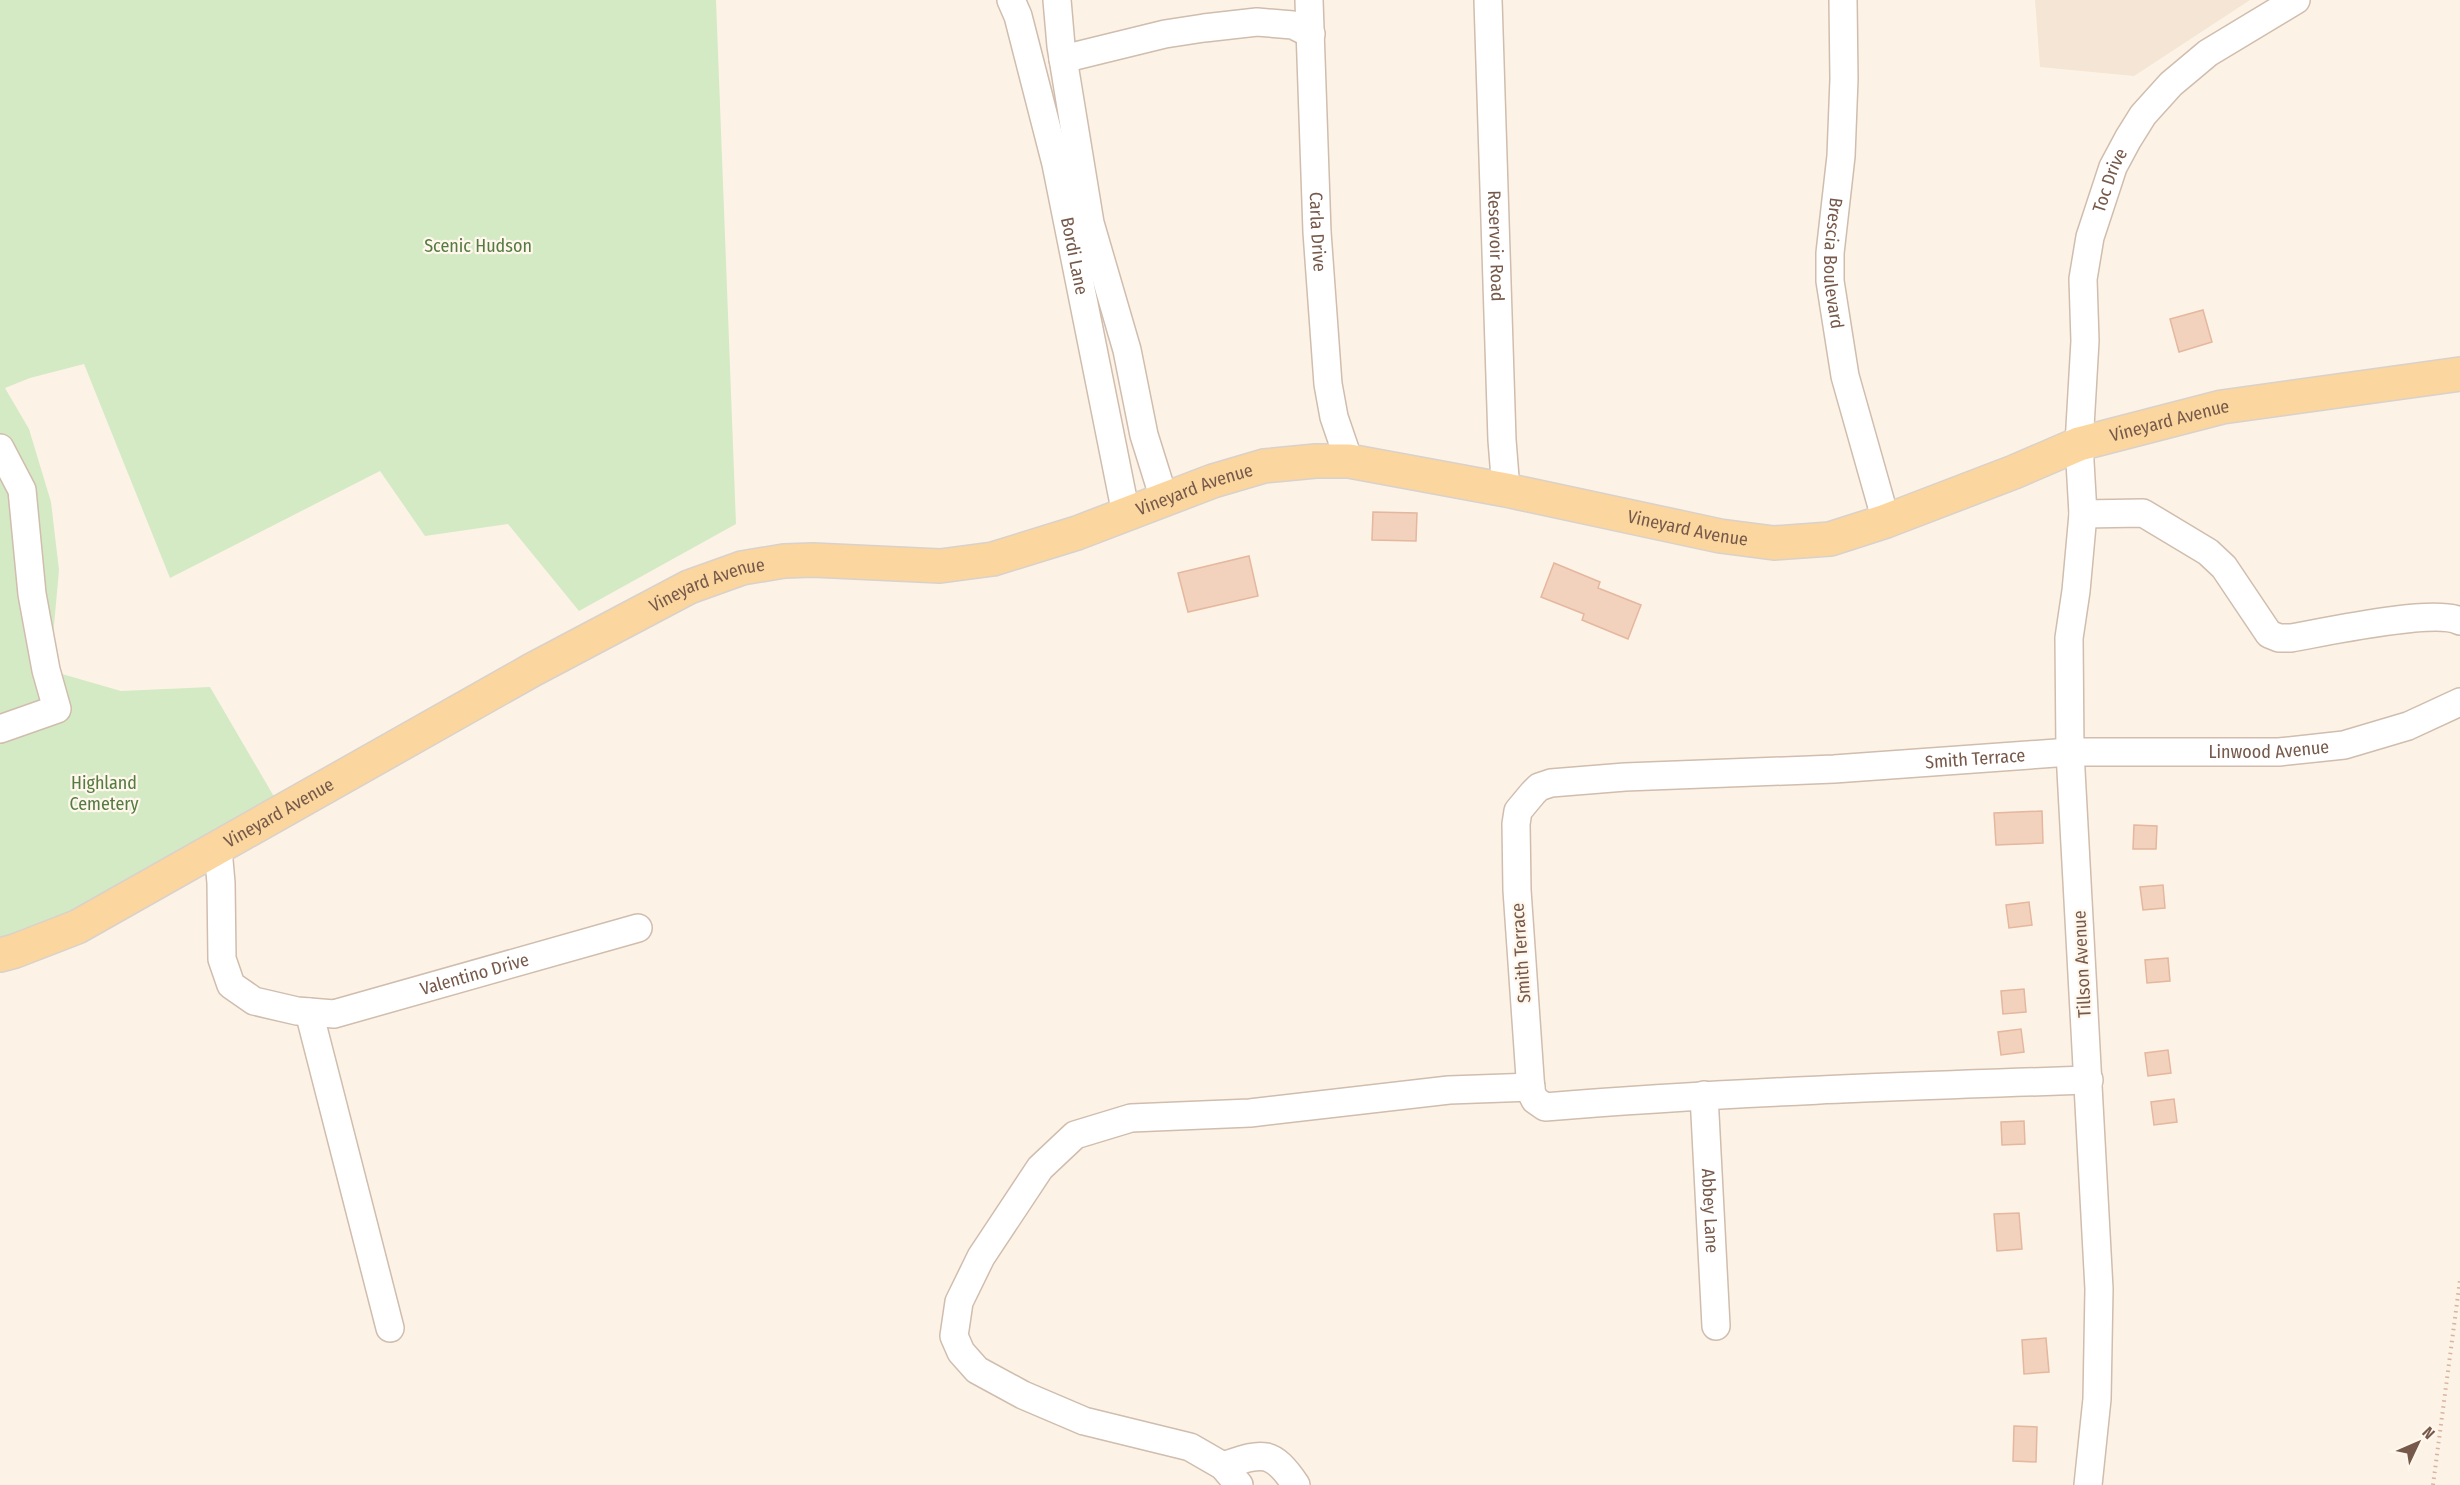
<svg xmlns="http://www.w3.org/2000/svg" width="2460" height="1485" viewBox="0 0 2460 1485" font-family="'Fira Sans Condensed',sans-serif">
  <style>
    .residential { fill: #f4e5d4 }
    .green { fill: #d4eac4 }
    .building { fill: #f2d1bd; stroke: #e4b79e; stroke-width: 1.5 }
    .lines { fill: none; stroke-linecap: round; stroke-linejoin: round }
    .minor-casing { stroke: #d0bdae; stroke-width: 30 }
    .major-casing { stroke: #d9d1cc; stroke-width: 36 }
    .path { stroke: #d7b4a0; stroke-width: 4; stroke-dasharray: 1.5 4.5; stroke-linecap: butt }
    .minor { stroke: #fff; stroke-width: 27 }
    .major { stroke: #fbd69f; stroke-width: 33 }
    .labels { text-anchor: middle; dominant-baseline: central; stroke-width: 4.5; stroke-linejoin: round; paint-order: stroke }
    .street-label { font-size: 18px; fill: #76594a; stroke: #fff7ec }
    .park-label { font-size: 18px; fill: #547b42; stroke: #fff7ec }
  </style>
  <rect width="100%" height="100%" fill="#fcf3e6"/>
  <path class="residential" d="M 2035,0 L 2250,0 L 2134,76 L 2040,67 Z"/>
  <path class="green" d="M 0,0 L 716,0 L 736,524 L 579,611 L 508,524 L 425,536 L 380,471 L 170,578 L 84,364 L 30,378 L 5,388 L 29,429 L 51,502 L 59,570 L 52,647 L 62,674 L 121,691 L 210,687 L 283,812 L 0,955 Z"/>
  <path class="building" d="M 2203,310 L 2212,342 L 2179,352 L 2170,319 Z
    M 1373,512 L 1417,513 L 1416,541 L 1372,540 Z
    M 1249,556 L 1258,596 L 1188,612 L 1178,573 Z
    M 1554,563 L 1600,582 L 1598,588 L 1641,605 L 1628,639 L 1582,620 L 1584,614 L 1541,597 Z
    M 2042,811 L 2043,843 L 1996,845 L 1994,813 Z
    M 2134,825 L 2157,826 L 2156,849 L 2133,849 Z
    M 2163,885 L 2165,908 L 2143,910 L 2140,887 Z
    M 2029,902 L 2032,925 L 2009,928 L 2006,905 Z
    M 2168,958 L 2170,981 L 2147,983 L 2145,960 Z
    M 2024,989 L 2026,1012 L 2003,1014 L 2001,991 Z
    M 2021,1029 L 2024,1052 L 2001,1055 L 1998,1032 Z
    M 2168,1050 L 2171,1073 L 2148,1076 L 2145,1053 Z
    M 2174,1099 L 2177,1122 L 2154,1125 L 2151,1102 Z
    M 2024,1121 L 2025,1144 L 2002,1145 L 2001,1122 Z
    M 2019,1213 L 2022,1249 L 1997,1251 L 1994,1214 Z
    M 2046,1338 L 2049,1372 L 2024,1374 L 2022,1340 Z
    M 2014,1426 L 2037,1427 L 2036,1462 L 2013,1461 Z"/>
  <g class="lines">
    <defs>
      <g id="minor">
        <path id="s1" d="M 1011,0 L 1018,16 L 1056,164 L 1126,514"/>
        <path d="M 1057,0 L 1061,46 L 1090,223 L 1127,350 L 1144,435 L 1164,499"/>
        <path id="s2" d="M 1309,0 L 1317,232 L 1328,384 L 1334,417 L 1349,461"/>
        <path id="s3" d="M 1488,0 L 1502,440 L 1506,490"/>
        <path id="s4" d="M 1843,0 L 1844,79 L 1841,156 L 1830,253 L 1830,281 L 1845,376 L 1886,521"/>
        <path d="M 1063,59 L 1165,34 L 1204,28 L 1257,22 L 1293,25 L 1311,34"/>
        <path d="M 0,448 L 22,490 L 32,594 L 46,670 L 57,709 L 0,729"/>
        <path d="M 2083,514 L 2143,513 L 2208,552 L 2224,567 L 2269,634 L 2279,638 L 2291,638 C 2325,632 2434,608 2460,621"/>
        <path id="s5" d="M 218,849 L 221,883 L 222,959 L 231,985 L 254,1001 L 297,1011 L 334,1014 L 638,928"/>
        <path d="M 309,1012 L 390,1328"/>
        <path id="s6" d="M 2089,1080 C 1908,1086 1726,1092 1545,1107 L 1535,1100 L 1531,1092 L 1517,890 L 1516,824 L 1518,811 L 1533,793 L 1539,787 L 1551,783 L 1625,777 L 1834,769 L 2070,752 L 2279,752 L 2344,745 L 2408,726 L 2460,702"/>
        <path id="s7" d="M 1704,1095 L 1716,1326"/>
        <path d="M 1223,1466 C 1262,1453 1271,1448 1296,1485"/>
        <path d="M 1239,1485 L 1223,1466 L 1190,1447 L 1084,1421 L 1023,1395 L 977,1370 L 961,1352 L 954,1336 L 959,1302 L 981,1257 L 1040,1168 L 1075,1135 L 1131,1118 L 1250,1113 L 1449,1090 L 1531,1087"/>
        <path id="s8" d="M 2088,1485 L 2097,1399 L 2099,1289 L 2070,752 L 2069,638 L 2076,591 L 2083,514 L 2079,444 L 2085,341 L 2083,279 L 2090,237 L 2113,167 L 2128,139 L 2143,115 L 2171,84 L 2208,53 L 2296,0"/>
      </g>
      <g id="major">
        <path id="s9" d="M 0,955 L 15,951 L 77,927 L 532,670 L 689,587 L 742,568 L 784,561 L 813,560 L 940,566 L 993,559 L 1077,533 L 1213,481 L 1264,466 L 1316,461 L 1349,461 L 1506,490 L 1720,536 L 1774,543 L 1830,539 L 1886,521 L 2014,472 L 2079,444 L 2222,407 L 2460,374"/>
      </g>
    </defs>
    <use href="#minor" class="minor-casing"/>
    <use href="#major" class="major-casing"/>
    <path class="path" d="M 2433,1485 L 2460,1280"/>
    <use href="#minor" class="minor"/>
    <use href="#major" class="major"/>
  </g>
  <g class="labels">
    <g class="street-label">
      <text stroke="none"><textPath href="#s8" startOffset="1311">Toc Drive</textPath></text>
      <text stroke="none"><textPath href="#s2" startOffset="232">Carla Drive</textPath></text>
      <text stroke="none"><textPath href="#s3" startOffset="246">Reservoir Road</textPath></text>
      <text stroke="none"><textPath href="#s1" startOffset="264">Bordi Lane</textPath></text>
      <text stroke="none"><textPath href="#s4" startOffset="264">Brescia Boulevard</textPath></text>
      <text stroke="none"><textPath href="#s9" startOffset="2312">Vineyard Avenue</textPath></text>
      <text stroke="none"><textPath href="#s9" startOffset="1304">Vineyard Avenue</textPath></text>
      <text stroke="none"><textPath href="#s9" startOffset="1808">Vineyard Avenue</textPath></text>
      <text stroke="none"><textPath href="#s9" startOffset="800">Vineyard Avenue</textPath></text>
      <text stroke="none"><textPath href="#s6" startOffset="1611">Linwood Avenue</textPath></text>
      <text stroke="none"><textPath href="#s6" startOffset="1317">Smith Terrace</textPath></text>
      <text stroke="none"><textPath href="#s9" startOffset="314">Vineyard Avenue</textPath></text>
      <text transform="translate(1521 953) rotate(-94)">Smith Terrace</text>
      <text transform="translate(2082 964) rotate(-93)">Tillson Avenue</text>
      <text stroke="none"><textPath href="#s5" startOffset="393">Valentino Drive</textPath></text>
      <text stroke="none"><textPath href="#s7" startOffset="116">Abbey Lane</textPath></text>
    </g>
    <g class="park-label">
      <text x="478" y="246">Scenic Hudson</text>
      <text x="104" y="783">Highland<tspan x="104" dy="21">Cemetery</tspan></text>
    </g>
  </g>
  <g transform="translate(2418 1443) rotate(46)" stroke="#fff7ec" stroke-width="4.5" paint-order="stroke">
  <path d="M0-4.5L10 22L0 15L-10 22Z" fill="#76594a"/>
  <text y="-9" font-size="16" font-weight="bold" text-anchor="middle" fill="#76594a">N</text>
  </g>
</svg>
